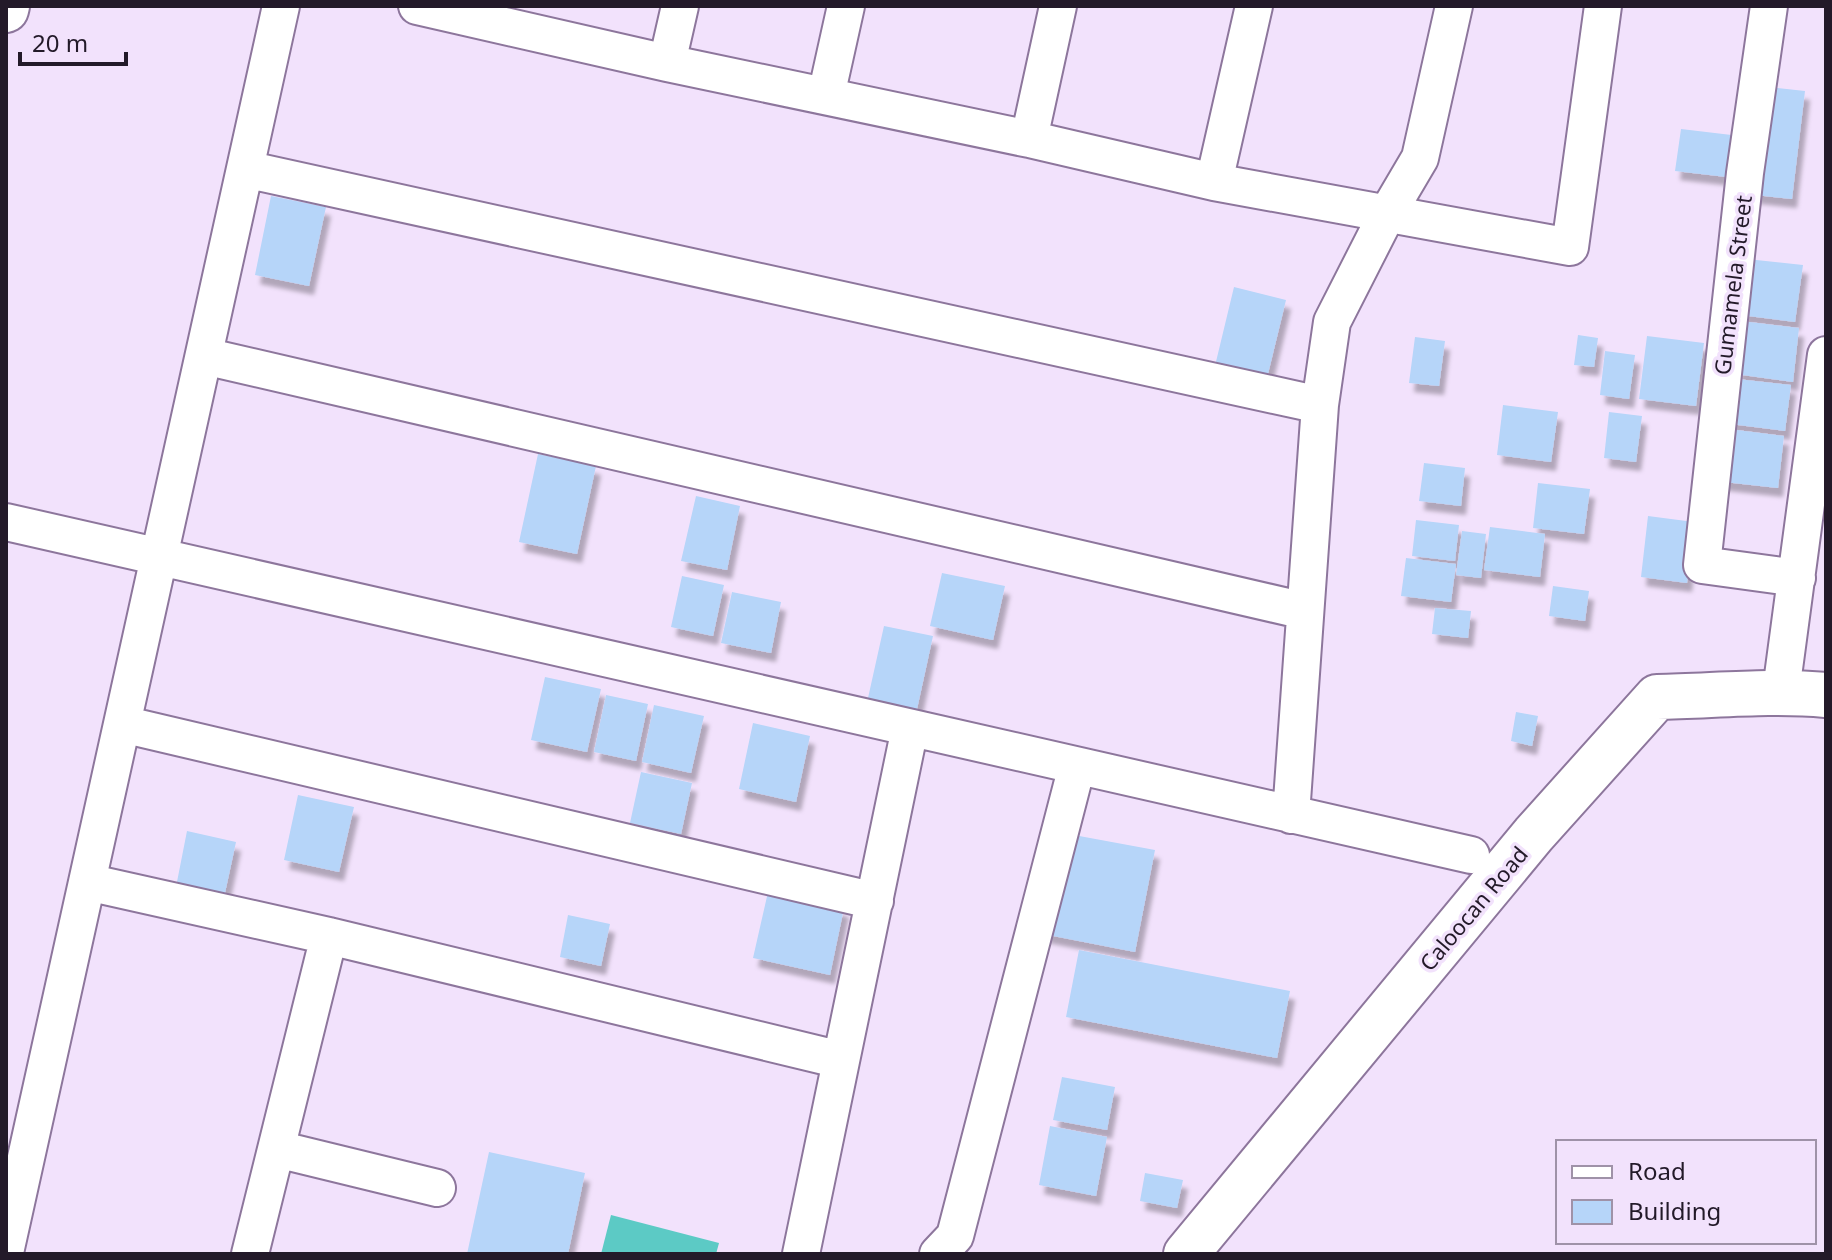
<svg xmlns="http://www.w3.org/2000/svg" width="1832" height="1260" viewBox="0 0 1832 1260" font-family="'Noto Sans',sans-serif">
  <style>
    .water { fill: #5ccac5 }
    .building { fill: #b6d5f9; filter: url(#shadow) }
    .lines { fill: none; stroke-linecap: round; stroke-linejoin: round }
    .minor-casing { stroke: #8d769c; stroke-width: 40 }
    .tertiary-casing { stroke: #8d769c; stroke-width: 48 }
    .primary-casing { stroke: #8d769c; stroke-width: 48 }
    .minor { stroke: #fff; stroke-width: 36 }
    .tertiary { stroke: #fff; stroke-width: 44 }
    .primary { stroke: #fff; stroke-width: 44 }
    .labels { text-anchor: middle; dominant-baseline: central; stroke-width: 7; stroke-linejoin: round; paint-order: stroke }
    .street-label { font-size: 22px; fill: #231a29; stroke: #f2e2fc }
  </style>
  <defs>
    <filter id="shadow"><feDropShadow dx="5" dy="9" stdDeviation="2" flood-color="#0004"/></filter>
  </defs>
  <rect width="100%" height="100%" fill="#f2e2fc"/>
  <path class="water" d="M 611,1215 L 719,1243 L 716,1254 L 601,1254 Z"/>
  <path class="building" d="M 1759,86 L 1805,91 L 1792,199 L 1746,194 Z
    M 1681,129 L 1740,136 L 1735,178 L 1675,171 Z
    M 271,196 L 326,207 L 309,286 L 255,275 Z
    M 1747,259 L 1803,265 L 1795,322 L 1740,315 Z
    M 1234,287 L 1286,300 L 1266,382 L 1214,370 Z
    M 1741,321 L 1799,328 L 1793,382 L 1735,374 Z
    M 1578,335 L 1598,338 L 1594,367 L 1574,365 Z
    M 1647,336 L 1704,343 L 1696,406 L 1639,399 Z
    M 1415,337 L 1445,341 L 1439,386 L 1409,383 Z
    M 1605,351 L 1635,355 L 1629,399 L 1600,395 Z
    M 1728,378 L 1791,385 L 1785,431 L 1722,423 Z
    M 1503,405 L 1558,412 L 1551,462 L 1497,455 Z
    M 1609,412 L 1642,416 L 1636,462 L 1604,458 Z
    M 1721,428 L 1784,436 L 1778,488 L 1715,481 Z
    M 538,454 L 596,466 L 577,554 L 519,542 Z
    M 1424,463 L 1465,468 L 1461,506 L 1419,501 Z
    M 1538,483 L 1590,489 L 1584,534 L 1533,528 Z
    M 696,496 L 740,506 L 727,570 L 681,561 Z
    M 1648,516 L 1694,522 L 1687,583 L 1641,577 Z
    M 1416,520 L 1459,525 L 1455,561 L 1412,556 Z
    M 1490,527 L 1545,534 L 1540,577 L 1484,570 Z
    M 1462,531 L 1486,534 L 1481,578 L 1456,575 Z
    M 1406,558 L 1456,564 L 1451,602 L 1401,596 Z
    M 942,573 L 1005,586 L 993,640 L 930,626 Z
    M 682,576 L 724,585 L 713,636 L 671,627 Z
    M 1553,586 L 1589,591 L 1585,621 L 1549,616 Z
    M 732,592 L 781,602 L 771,653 L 721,643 Z
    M 1435,608 L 1471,611 L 1468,638 L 1432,634 Z
    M 884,626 L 933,636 L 917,709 L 868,698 Z
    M 545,677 L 601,689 L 587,752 L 531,740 Z
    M 606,695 L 648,704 L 636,761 L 594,752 Z
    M 654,705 L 704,716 L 691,773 L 642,762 Z
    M 1516,712 L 1538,716 L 1532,746 L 1511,741 Z
    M 753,723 L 810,736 L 796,802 L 739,789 Z
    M 641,772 L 692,783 L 681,834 L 630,823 Z
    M 298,795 L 354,807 L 339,872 L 284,860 Z
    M 187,831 L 236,842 L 223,902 L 175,892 Z
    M 1063,833 L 1155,850 L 1135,952 L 1043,934 Z
    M 768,892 L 844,908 L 830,975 L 753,958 Z
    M 568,915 L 610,924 L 601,966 L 560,957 Z
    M 1079,950 L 1290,991 L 1277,1058 L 1066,1017 Z
    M 1062,1077 L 1115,1087 L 1107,1130 L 1053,1120 Z
    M 1050,1126 L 1107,1137 L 1096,1196 L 1039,1185 Z
    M 489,1152 L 585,1173 L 568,1254 L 467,1254 Z
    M 1145,1173 L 1183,1180 L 1177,1208 L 1140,1201 Z"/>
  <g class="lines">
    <defs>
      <path id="minor" d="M 417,6 L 667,63 L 1029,139 L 1214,182 L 1570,247 L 1603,6
        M 1769,6 L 1745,173 L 1702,565 L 1797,578
        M 667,63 L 680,6
        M 826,96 L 846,6
        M 1029,139 L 1058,6
        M 245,169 L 1320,405
        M 1214,182 L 1254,6
        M 204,356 L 1305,611
        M 6,522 L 1471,855
        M 1781,691 L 1826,355
        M 122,724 L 875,901
        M 1291,815 L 1320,405 L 1332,322 L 1387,214 L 1420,158 L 1454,6
        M 87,882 L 329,936 L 841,1060
        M 277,1149 L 437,1188
        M 6,1248 L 281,6
        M 250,1254 L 329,936
        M 801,1254 L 910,728
        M 938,1254 L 955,1236 L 1077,766"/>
      <path id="tertiary" d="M 1186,1254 L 1534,834 L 1657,697 C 1714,696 1770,690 1826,695"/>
      <path id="primary" d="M 6,10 L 7,6"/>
    </defs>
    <use href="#minor" class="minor-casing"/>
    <use href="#tertiary" class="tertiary-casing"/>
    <use href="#primary" class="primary-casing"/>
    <use href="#minor" class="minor"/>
    <use href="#tertiary" class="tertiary"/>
    <use href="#primary" class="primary"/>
  </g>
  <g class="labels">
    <g class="street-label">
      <text transform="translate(1732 285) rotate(-83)">Gumamela Street</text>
      <text transform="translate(1473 908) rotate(-50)">Caloocan Road</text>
    </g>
  </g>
  <rect width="1832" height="1260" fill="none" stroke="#231a29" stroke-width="16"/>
  <rect x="1556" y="1140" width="260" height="104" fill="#f2e2fc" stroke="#9f92a8" stroke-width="2"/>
  <rect x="1572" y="1166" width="40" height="12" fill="#ffffff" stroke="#9f92a8" stroke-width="2"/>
  <text x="1628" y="1180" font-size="24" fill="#231a29">Road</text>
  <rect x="1572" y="1200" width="40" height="24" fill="#b6d5f9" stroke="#9f92a8" stroke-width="2"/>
  <text x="1628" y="1220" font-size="24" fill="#231a29">Building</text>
  <path d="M20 52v12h106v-12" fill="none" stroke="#231a29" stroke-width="4"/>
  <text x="32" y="52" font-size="24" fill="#231a29" stroke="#f2e2fc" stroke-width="6" paint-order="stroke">20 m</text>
</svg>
